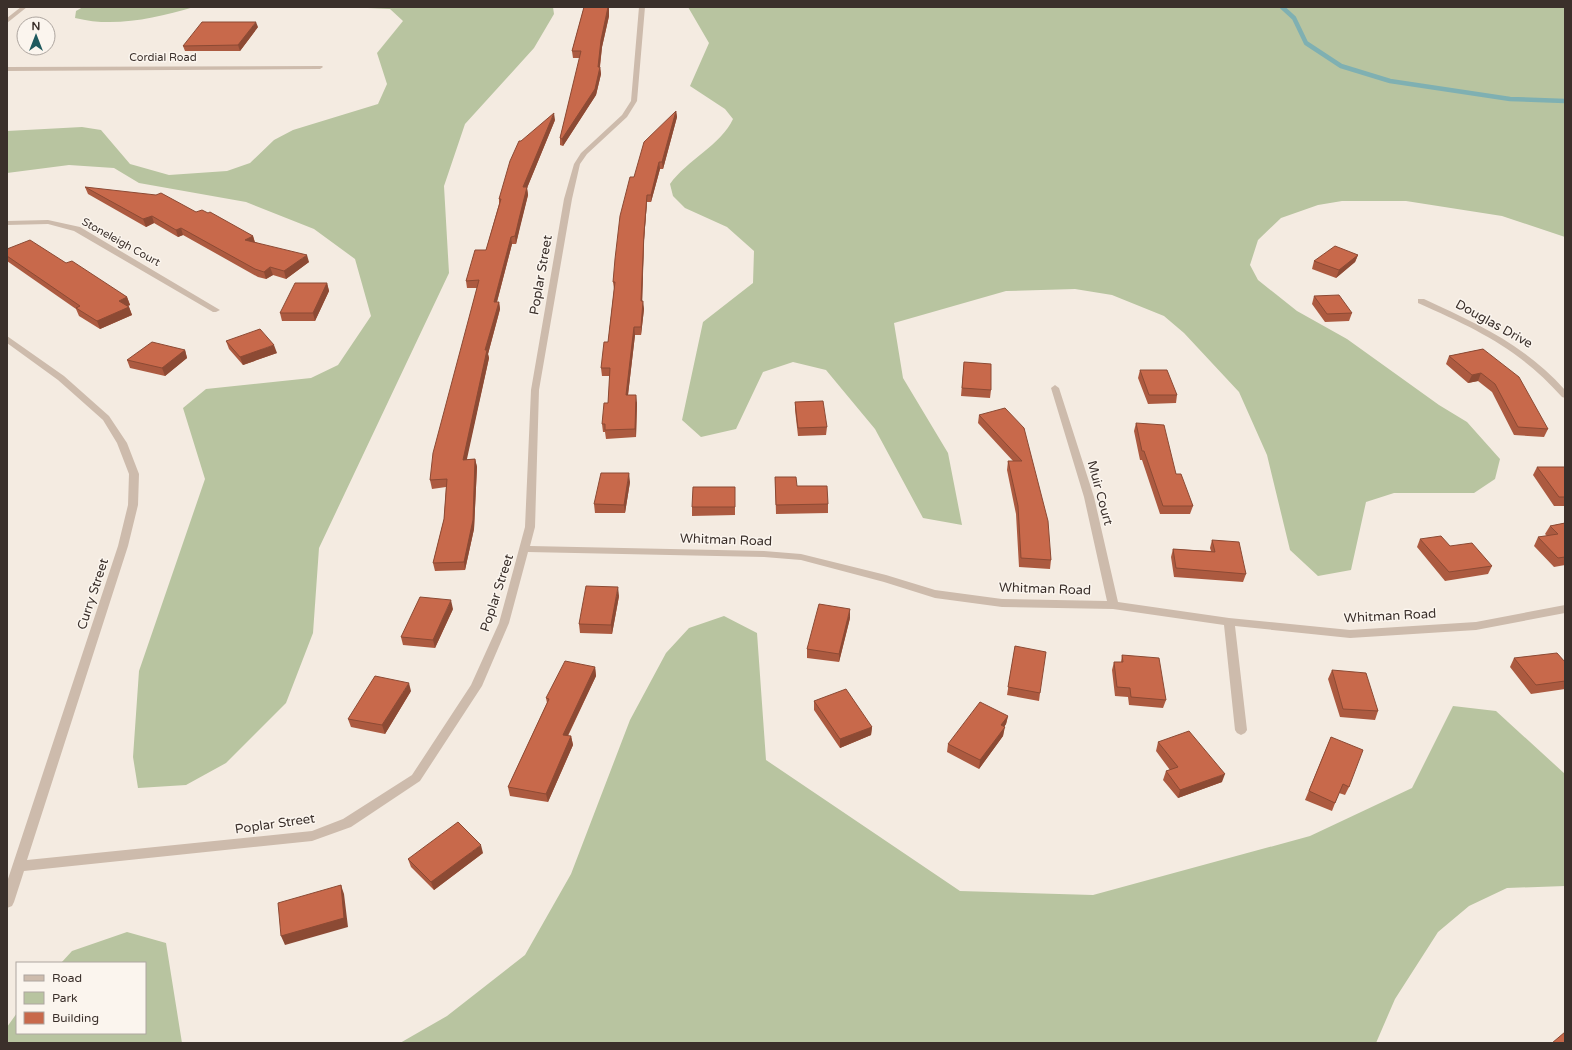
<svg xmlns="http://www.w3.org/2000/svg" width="1572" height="1050" viewBox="0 0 1572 1050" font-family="'Varela Round',sans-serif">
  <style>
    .green { fill: #b8c4a0 }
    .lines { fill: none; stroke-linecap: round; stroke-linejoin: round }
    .stream { stroke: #7fb0b2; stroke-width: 4.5 }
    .minor { fill: #cdbbac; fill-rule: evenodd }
    .wall { fill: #ac5a40 }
    .shaded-wall { fill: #8c4a34 }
    .building { fill: #c8694b; stroke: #8c4a34 }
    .labels { text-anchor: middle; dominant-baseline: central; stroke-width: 3; stroke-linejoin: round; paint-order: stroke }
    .far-street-label { font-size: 11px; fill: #3b302b; stroke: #fbf5ee }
    .street-label { font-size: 13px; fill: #3b302b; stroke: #fbf5ee }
  </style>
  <rect width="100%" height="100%" fill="#f4ebe1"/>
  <path class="green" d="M 83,7 L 194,7 C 155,18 115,28 75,18 L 76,11 Z
    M 345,7 L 553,7 L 554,14 L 534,48 L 465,124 L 444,186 L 449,273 L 319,548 L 313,633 L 286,703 L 226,763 L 186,785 L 138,788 L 133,757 L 139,671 L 205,479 L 183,408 L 206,389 L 311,378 L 338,365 L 371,316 L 355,259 L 314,229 L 246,202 L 139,183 L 114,168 L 69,165 L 7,173 L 7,131 L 82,127 L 101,130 L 130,164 L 169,175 L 227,171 L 250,163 L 274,140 L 293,130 L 378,104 L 387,84 L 377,53 L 403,21 L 390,9 Z
    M 688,7 L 1565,7 L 1565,237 L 1502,216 L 1406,201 L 1342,201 L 1318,205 L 1281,218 L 1258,240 L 1250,265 L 1258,280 L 1297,311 L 1347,339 L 1439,405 L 1467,422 L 1500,459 L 1495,479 L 1474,493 L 1394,493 L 1366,502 L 1351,570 L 1318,576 L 1290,550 L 1267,455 L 1239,392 L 1184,333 L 1164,316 L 1112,295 L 1075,289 L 1006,291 L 894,323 L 903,378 L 948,453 L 962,525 L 923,518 L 875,429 L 826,370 L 793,362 L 763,372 L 736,429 L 701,437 L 682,420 L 703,322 L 753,283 L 754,251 L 727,227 L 685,208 L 673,196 L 670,184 C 687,160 721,145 733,119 L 725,109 L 690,86 L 709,43 Z
    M 724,616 L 757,633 L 766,760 L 960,891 L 1093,895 L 1310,836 L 1412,788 L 1453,706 L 1496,711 L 1565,774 L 1565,886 L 1507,888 L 1469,906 L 1438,932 L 1395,999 L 1376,1043 L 400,1043 L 447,1016 L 525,955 L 571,874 L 630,720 L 666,653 L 689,628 Z
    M 127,932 L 166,943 L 182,1043 L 7,1043 L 7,1027 L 17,1013 L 17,1033 L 145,1033 L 145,963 L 61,963 L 72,951 Z"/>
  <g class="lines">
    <path class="stream" d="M 1282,7 L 1294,18 L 1306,43 L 1341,66 L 1390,81 L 1510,99 L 1565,101"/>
    <path class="minor" d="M 21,7 L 27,7 L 7,23 L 7,18 Z
      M 639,7 L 645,7 L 637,101 L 627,117 L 587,154 L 580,164 L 572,199 L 539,390 L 535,527 L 530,546 L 764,551 L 801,554 L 886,575 L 935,590 L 1002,599 L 1107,601 L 1084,497 L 1051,388 L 1055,385 L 1059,388 L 1094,497 L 1118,602 L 1229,618 L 1350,630 L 1476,622 L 1565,605 L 1565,613 L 1476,630 L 1350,638 L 1235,626 L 1247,730 L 1245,733 L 1241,735 L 1237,733 L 1235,730 L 1224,625 L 1113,609 L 1002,607 L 935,598 L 884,582 L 801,560 L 764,557 L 528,552 L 509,623 L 482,686 L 420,781 L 351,827 L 312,841 L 24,871 L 14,902 L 12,906 L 7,908 L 7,882 L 118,546 L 128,505 L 129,474 L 117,443 L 103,420 L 58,380 L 7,343 L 7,336 L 64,376 L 109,416 L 127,443 L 139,474 L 138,505 L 128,546 L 27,860 L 312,831 L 343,819 L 412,775 L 471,685 L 499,623 L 525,527 L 531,390 L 564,199 L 574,164 L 581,153 L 622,115 L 631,101 Z
      M 322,66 L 323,67 L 320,69 L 7,71 L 7,67 Z
      M 48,220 L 80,227 L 220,310 L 216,312 L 213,312 L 74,231 L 48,224 L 7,225 L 7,221 Z
      M 1418,299 L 1424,299 C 1478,324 1525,345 1565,390 L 1565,398 L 1562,397 C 1518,348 1476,329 1418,303 Z"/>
  </g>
  <path class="wall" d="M 584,7 L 609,7 L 609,16 L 602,47 L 600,67 L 601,74 L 596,95 L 563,146 L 560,145 L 560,138 L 580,58 L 573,58 L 572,51 Z
    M 258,27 L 240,51 L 185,51 L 183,46 Z
    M 676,111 L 677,117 L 663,169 L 660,169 L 651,202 L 647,202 L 644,240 L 642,301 L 644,309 L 641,335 L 635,335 L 628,395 L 637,403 L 636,437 L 606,439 L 605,432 L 603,432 L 602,424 L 608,403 L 610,376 L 602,376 L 601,368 L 608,342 L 614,289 L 613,282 L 634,177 Z
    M 555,120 L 527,188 L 528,195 L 520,226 L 516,244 L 512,244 L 497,302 L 499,302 L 500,309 L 488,354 L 489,358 L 466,460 L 475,459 L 477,467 L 474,529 L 465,570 L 435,571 L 433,563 L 444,519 L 446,487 L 432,489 L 430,480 L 477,288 L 467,288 L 466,281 L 486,250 L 499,204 L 499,199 L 521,141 Z
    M 85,187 L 196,212 L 253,236 L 255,242 L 309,262 L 286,279 L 273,275 L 266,279 L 258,277 L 183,235 L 178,237 L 154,223 L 146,227 L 88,194 Z
    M 7,249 L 66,263 L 127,297 L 130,305 L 128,306 L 129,307 L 132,315 L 100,329 L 79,316 L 76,309 L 7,261 Z
    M 1358,255 L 1355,262 L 1336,278 L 1312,269 L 1314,261 Z
    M 327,283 L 329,291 L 315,321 L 282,321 L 280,313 Z
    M 1314,296 L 1352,313 L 1349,321 L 1325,322 L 1312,304 Z
    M 226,341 L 277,353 L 243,365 L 229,349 Z
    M 1483,349 L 1548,429 L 1544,437 L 1514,435 L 1492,392 L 1478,381 L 1468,383 L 1446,364 L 1449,356 Z
    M 185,350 L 187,358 L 165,376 L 130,368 L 127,360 Z
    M 964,362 L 991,390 L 990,398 L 961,396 Z
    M 1140,370 L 1177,395 L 1176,403 L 1148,404 L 1138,378 Z
    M 795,402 L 827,427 L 826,435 L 798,436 L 795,410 Z
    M 979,415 L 1024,428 L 1051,560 L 1050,569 L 1019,567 L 1016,514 L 1007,470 L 1008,461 L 1013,461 L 978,423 Z
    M 1136,423 L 1176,474 L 1193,506 L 1190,514 L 1160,514 L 1142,460 L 1140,460 L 1134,431 Z
    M 1537,467 L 1565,467 L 1565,506 L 1554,506 L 1533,475 Z
    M 775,477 L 797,486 L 828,504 L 828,513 L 776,514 Z
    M 630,482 L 625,513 L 595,513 L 594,504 Z
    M 735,487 L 735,515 L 692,516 L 692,507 Z
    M 1565,523 L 1565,565 L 1554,567 L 1534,546 L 1538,537 L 1547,536 L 1545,534 L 1550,526 Z
    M 1420,539 L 1450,546 L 1492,566 L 1488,574 L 1445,581 L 1417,547 Z
    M 1212,540 L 1246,574 L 1243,582 L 1174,577 L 1171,557 L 1173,549 L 1211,551 L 1210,548 Z
    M 619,596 L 612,634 L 580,633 L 579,624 Z
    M 453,609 L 435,648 L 403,645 L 401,637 Z
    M 850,618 L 839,662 L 807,658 L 807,649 Z
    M 1015,646 L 1040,693 L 1039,701 L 1007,695 Z
    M 1122,655 L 1166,700 L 1163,708 L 1129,705 L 1128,697 L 1115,696 L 1112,670 L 1114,662 L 1121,662 Z
    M 1514,658 L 1565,662 L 1565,689 L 1531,694 L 1510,667 Z
    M 595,667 L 596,676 L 568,736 L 571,736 L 573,745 L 548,802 L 510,796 L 508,787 L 547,703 L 546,698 Z
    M 1332,670 L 1378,711 L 1375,720 L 1340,717 L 1328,679 Z
    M 411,691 L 385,734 L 351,727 L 348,719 Z
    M 814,701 L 872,727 L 871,735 L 840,748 L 814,710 Z
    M 1008,716 L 1006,724 L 1004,727 L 1003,736 L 979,769 L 947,752 L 948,744 Z
    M 1331,737 L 1349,787 L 1345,795 L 1339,793 L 1332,811 L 1305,800 Z
    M 1158,742 L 1222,782 L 1178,798 L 1163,780 L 1166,771 L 1170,770 L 1156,751 Z
    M 483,853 L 434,890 L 411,867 L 408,859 Z"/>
  <path class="shaded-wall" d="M 608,7 L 609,7 L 609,16 L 602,47 L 599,73 L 600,67 L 601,74 L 596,95 L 563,146 L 562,139 L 598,67 L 601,40 Z
    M 256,22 L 258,27 L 240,51 L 238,45 Z
    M 676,111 L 677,117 L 663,169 L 662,162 Z
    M 554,113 L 555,120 L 527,188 L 528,195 L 516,244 L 515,236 L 523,187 Z
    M 659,162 L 660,169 L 651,202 L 651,195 Z
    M 647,195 L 647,202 L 644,240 L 642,309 L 641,301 L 644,233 Z
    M 152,216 L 154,223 L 146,227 L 143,219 Z
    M 181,228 L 183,235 L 178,237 L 176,230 Z
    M 253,236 L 255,244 L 245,240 Z
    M 511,237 L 512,244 L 495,309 L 494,302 Z
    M 307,255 L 309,262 L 286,279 L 284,271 Z
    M 1358,255 L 1355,262 L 1336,278 L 1339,270 Z
    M 270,267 L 273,275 L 266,279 L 264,272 Z
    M 327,283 L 329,291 L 315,321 L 313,313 Z
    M 127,297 L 130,305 L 122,308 L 119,301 Z
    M 643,301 L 644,309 L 641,335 L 641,327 Z
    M 499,302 L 500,309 L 488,354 L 489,358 L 465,468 L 463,460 L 485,350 Z
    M 129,307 L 132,315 L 100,329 L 97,321 Z
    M 634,327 L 635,335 L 627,403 L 626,395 Z
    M 274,345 L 277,353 L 243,365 L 240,357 Z
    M 185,350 L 187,358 L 165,376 L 162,368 Z
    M 1481,373 L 1478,381 L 1468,383 L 1472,375 Z
    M 636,395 L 637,403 L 636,437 L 635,429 Z
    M 475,459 L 477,467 L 474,529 L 465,570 L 464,562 Z
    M 629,473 L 630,482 L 625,513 L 624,505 Z
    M 618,587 L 619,596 L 612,634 L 611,625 Z
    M 451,600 L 453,609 L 435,648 L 433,640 Z
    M 850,609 L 850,618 L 839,662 L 839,654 Z
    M 595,667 L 596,676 L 564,743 L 563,735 Z
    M 409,683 L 411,691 L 385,734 L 382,725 Z
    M 1008,716 L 1006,724 L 999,734 L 1001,725 Z
    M 872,727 L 871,735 L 840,748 L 840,739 Z
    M 1005,727 L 1003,736 L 979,769 L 980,760 Z
    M 571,736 L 573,745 L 548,802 L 546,794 Z
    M 1225,774 L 1222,782 L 1178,798 L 1180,790 Z
    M 481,845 L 483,853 L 434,890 L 431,882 Z
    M 341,885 L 344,894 L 348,927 L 285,945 L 281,936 Z"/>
  <path class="building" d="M 584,7 L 608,7 L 601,40 L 598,67 L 600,67 L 595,89 L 562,139 L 560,138 L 581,51 L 572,51 Z
    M 202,22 L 256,22 L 238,45 L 183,46 Z
    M 676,111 L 662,162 L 659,162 L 651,195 L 647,195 L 644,233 L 641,301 L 643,301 L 641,327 L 634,327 L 626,395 L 636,395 L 635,429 L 605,430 L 605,424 L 602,424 L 604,403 L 608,403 L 610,368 L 601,368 L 604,342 L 608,342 L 615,282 L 613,282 L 615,259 L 620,216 L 630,177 L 634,177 L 644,142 Z
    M 554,113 L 523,187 L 527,187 L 519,219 L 515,236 L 511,237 L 494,302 L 499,302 L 485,350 L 487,350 L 463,460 L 475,459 L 473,520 L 464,562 L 433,563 L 444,519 L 447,479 L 430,480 L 433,453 L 479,280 L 466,281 L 475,250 L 486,250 L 501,199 L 499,199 L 510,161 L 519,141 L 521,141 Z
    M 85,187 L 156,195 L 161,193 L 196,212 L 202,210 L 208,213 L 210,212 L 253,236 L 245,240 L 307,255 L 284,271 L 270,267 L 264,272 L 255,269 L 181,228 L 176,230 L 152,216 L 143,219 Z
    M 30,240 L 66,263 L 72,261 L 127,297 L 119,301 L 129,307 L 97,321 L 76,308 L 80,306 L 7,256 L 7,249 Z
    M 1335,246 L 1358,255 L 1339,270 L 1314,261 Z
    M 295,283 L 327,283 L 313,313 L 280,313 Z
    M 1339,295 L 1352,313 L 1327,314 L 1314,296 Z
    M 260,329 L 274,345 L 240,357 L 226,341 Z
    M 152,342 L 185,350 L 162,368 L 127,360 Z
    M 1483,349 L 1519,377 L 1548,429 L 1518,427 L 1495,384 L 1481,373 L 1472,375 L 1449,356 Z
    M 964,362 L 991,364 L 991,390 L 962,388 Z
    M 1140,370 L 1167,370 L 1177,395 L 1149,395 Z
    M 823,401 L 827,427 L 798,428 L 795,402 Z
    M 1005,408 L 1024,428 L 1048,521 L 1051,560 L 1021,558 L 1018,506 L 1008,461 L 1022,461 L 979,415 Z
    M 1136,423 L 1164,425 L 1176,474 L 1181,474 L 1193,506 L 1163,506 L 1144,451 L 1142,451 Z
    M 1537,467 L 1565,467 L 1565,497 L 1559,497 Z
    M 601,473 L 629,473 L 624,505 L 594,504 Z
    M 775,477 L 796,477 L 797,486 L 827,486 L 828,504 L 776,505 Z
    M 693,487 L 735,487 L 735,507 L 692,507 Z
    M 1565,523 L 1565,557 L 1558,558 L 1538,537 L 1558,534 L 1550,526 Z
    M 1441,536 L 1450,546 L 1472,543 L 1492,566 L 1449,572 L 1420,539 Z
    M 1212,540 L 1239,542 L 1246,574 L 1176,568 L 1173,549 L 1215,552 Z
    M 586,586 L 618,587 L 611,625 L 579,624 Z
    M 420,597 L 451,600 L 433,640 L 401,637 Z
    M 819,604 L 850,609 L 839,654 L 807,649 Z
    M 1015,646 L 1046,652 L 1040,693 L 1008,687 Z
    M 1557,653 L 1565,662 L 1565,681 L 1536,685 L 1514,658 Z
    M 1122,655 L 1159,658 L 1166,700 L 1131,697 L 1130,688 L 1117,687 L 1114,662 L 1123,662 Z
    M 565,661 L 595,667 L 563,735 L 571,736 L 546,794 L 508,787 L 549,699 L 546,698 Z
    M 1332,670 L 1366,673 L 1378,711 L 1343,709 Z
    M 375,676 L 409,683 L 382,725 L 348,719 Z
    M 846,689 L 872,727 L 840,739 L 814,701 Z
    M 980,702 L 1008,716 L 1001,725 L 1005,727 L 980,760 L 948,744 Z
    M 1189,731 L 1225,774 L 1180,790 L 1166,771 L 1178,767 L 1158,742 Z
    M 1331,737 L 1363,750 L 1349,787 L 1343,784 L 1335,803 L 1309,791 Z
    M 458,822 L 481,845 L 431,882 L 408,859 Z
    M 341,885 L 344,918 L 281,936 L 278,903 Z
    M 1565,1032 L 1565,1043 L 1552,1043 Z"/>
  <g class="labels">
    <g class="far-street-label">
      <text x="163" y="57">Cordial Road</text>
      <text transform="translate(121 242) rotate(29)">Stoneleigh Court</text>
    </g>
    <g class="street-label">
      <text transform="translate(541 275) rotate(-80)">Poplar Street</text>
      <text transform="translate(1494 324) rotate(29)">Douglas Drive</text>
      <text transform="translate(1100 493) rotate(75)">Muir Court</text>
      <text transform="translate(726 540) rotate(2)">Whitman Road</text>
      <text transform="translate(1045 589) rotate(2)">Whitman Road</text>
      <text transform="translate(497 593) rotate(-72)">Poplar Street</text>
      <text transform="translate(93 594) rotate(-72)">Curry Street</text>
      <text transform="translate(1390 616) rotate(-3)">Whitman Road</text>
      <text transform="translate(275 824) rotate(-8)">Poplar Street</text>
    </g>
  </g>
  <rect width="1572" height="1050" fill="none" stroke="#3b302b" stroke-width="16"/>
  <rect x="16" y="962" width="130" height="72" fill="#fbf5ee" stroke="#aea6a0"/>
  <rect x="24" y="975" width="20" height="6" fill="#cdbbac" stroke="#aea6a0"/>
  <text x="52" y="982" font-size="12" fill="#3b302b">Road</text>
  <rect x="24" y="992" width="20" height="12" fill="#b8c4a0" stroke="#aea6a0"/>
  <text x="52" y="1002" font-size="12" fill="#3b302b">Park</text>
  <rect x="24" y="1012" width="20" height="12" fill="#c8694b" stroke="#aea6a0"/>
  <text x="52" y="1022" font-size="12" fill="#3b302b">Building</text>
  <g transform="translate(36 36)"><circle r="19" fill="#fbf5ee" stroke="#aea6a0"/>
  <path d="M0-3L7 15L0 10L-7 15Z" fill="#1f5a5e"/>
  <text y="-6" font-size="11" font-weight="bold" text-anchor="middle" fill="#3b302b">N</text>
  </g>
</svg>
